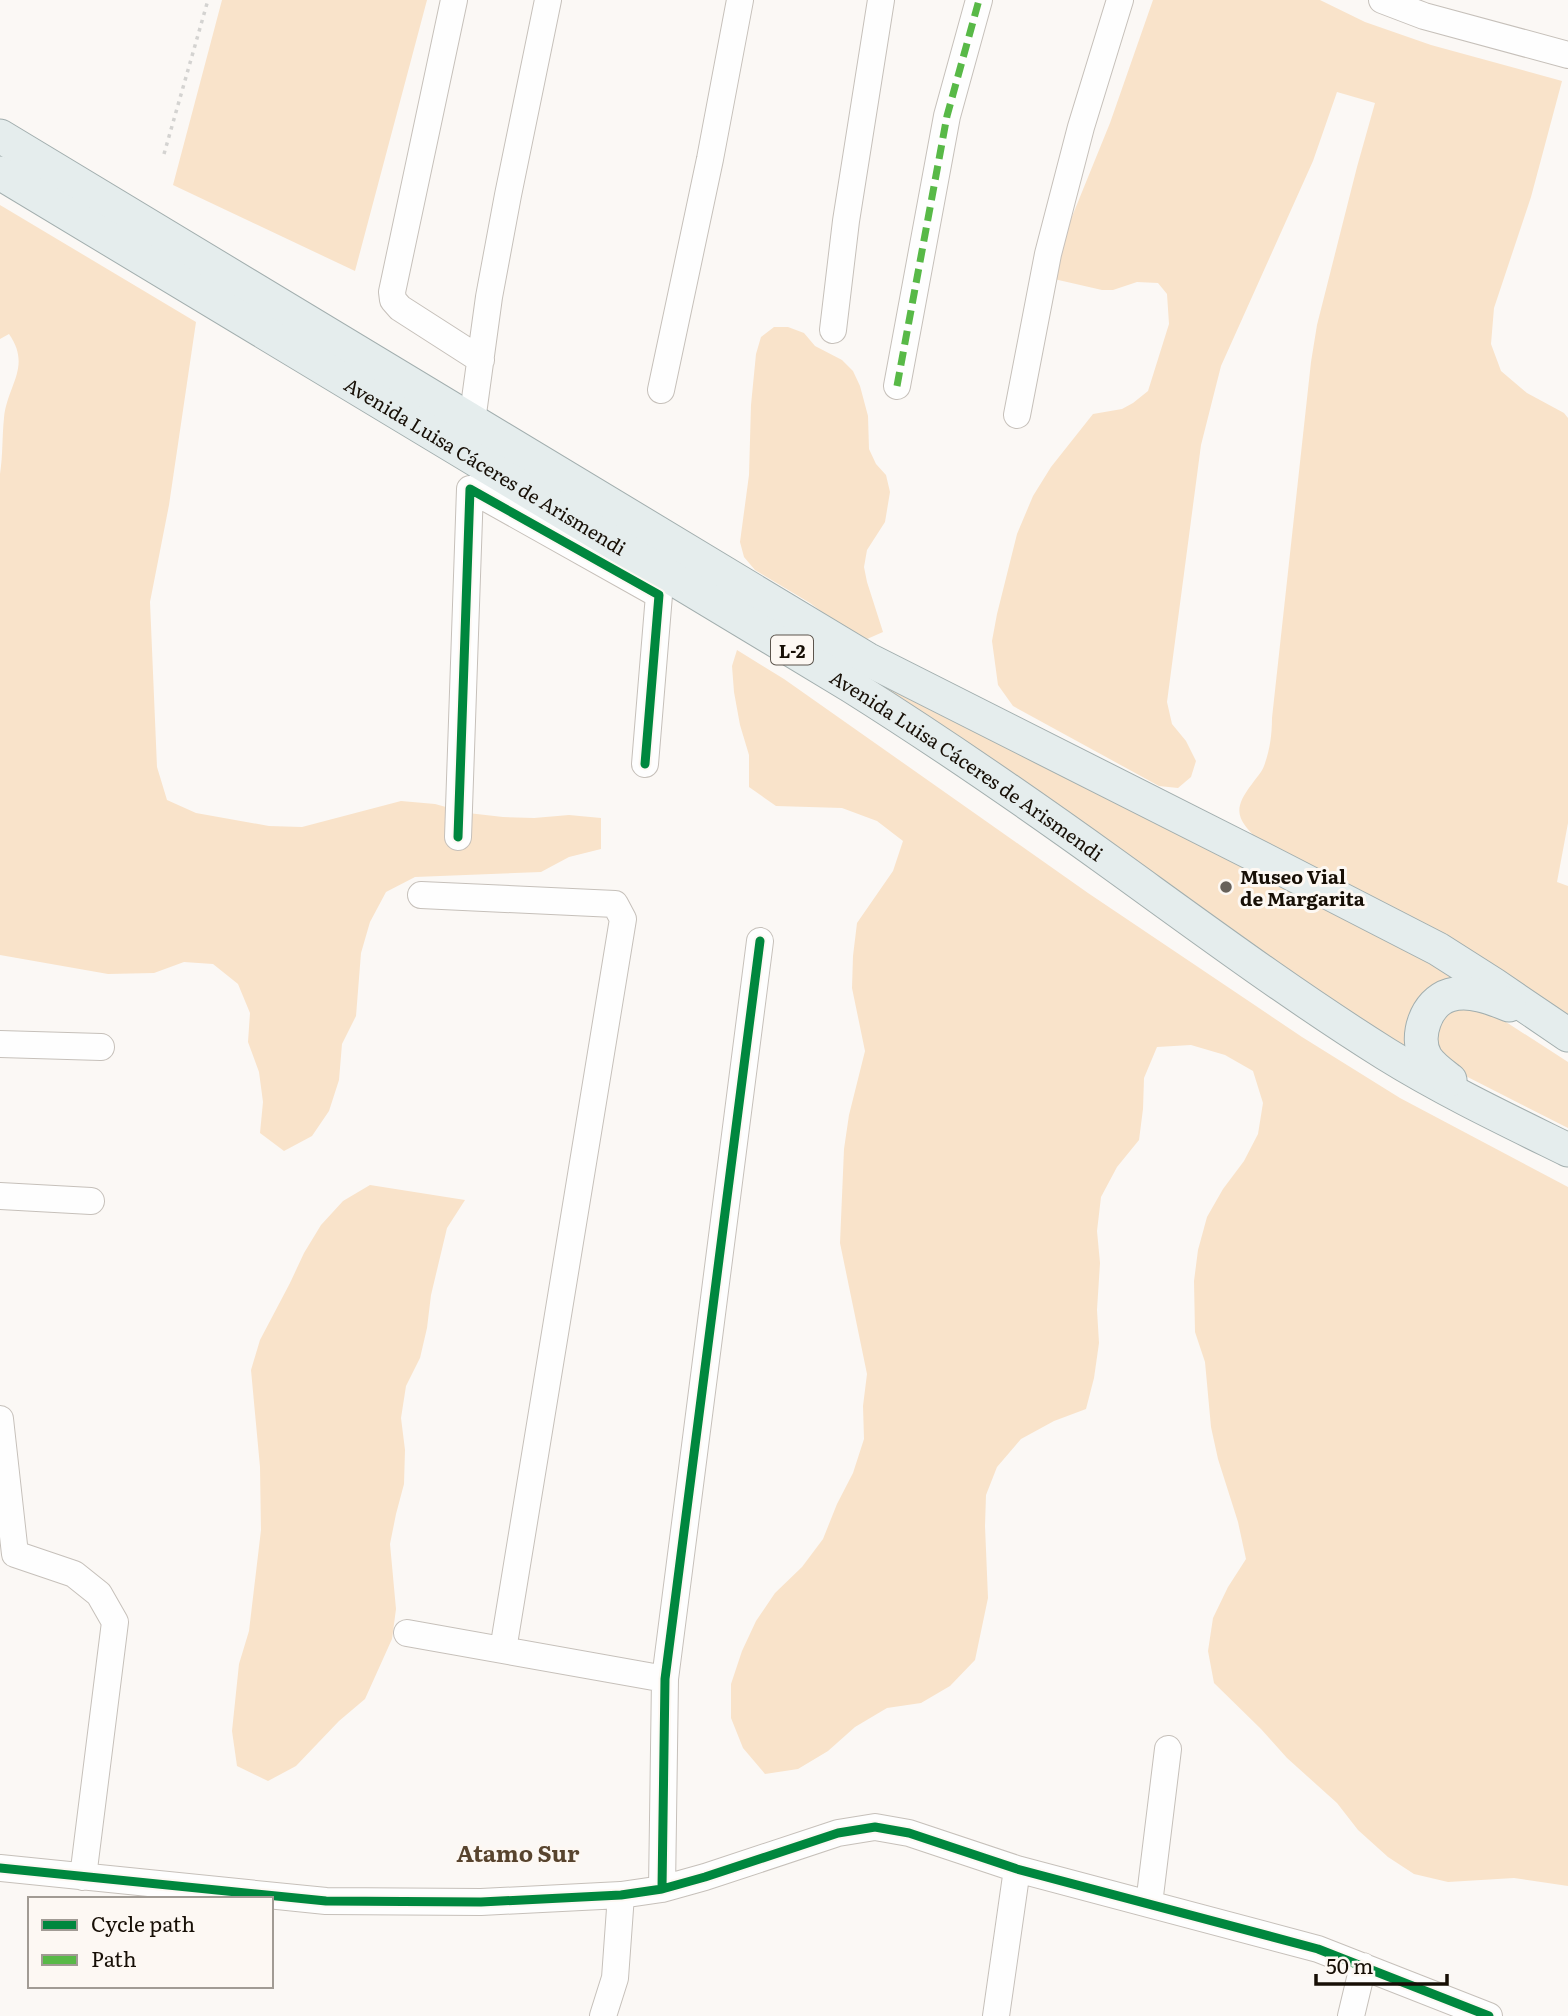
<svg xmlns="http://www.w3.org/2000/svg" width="1568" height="2016" viewBox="0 0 1568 2016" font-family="Literata,serif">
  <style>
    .green { fill: #f9e3ca }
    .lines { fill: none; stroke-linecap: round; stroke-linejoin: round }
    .minor-casing { stroke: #c6c0ba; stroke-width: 28 }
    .major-casing { stroke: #a2aeae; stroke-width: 35 }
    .path { stroke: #d4d3d1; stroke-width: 3.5; stroke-dasharray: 3.5 5; stroke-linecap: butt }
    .minor { stroke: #fefefe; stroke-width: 26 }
    .major { stroke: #e5eded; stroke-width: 33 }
    .quiet { stroke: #58b947; stroke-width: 7; stroke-dasharray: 14 7; stroke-linecap: butt }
    .cycleway-casing { stroke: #fdf8f3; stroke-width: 13 }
    .cycleway { stroke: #00873e; stroke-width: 9 }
    .poi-dot { fill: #67615a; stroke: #fdf8f3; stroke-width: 2.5 }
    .labels { text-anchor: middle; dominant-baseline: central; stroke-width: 6; stroke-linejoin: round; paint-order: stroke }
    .shield { fill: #fdf8f3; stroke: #5c554d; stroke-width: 2 }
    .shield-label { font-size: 18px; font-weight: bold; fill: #170f06 }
    .street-label { font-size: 19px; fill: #170f06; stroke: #fdf8f3 }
    .poi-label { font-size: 19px; font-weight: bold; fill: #170f06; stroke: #fdf8f3; text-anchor: start }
    .quarter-label { font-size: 23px; font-weight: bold; fill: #58442e; stroke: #fdf8f3 }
  </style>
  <rect width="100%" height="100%" fill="#fbf8f5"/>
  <path class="green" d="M 222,0 L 427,0 L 355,271 L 173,185 Z
    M 1153,0 L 1320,0 L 1365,22 L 1431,45 L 1562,81 L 1531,197 L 1494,308 L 1491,344 L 1501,371 L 1527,393 L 1564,413 L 1568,418 L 1568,823 L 1557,882 L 1568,886 L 1568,1017 L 1261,843 C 1239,821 1230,812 1252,784 C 1256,778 1262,772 1264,766 C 1270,750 1272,734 1272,718 L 1311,362 L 1317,325 L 1357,167 L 1375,103 L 1337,92 L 1313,161 L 1221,366 L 1201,445 L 1167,702 L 1172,724 L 1186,741 L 1196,761 L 1191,777 L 1178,788 L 1159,786 L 1013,706 L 998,685 L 992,641 L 997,614 L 1017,534 L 1033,496 L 1051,467 L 1093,414 L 1122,409 L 1133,403 L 1148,391 L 1169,324 L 1167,294 L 1158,283 L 1137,282 L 1113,290 L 1102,290 L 1054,279 L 1069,224 L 1110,123 Z
    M 0,205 L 196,322 L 169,505 L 150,602 L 157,767 L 167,800 L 196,813 L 269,826 L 302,827 L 401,801 L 435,804 L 468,813 L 503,817 L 534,818 L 569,815 L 601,818 L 601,849 L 569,857 L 541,872 L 415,877 L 386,892 L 370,922 L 361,953 L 356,1016 L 342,1044 L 339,1080 L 329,1111 L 312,1136 L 284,1151 L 260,1133 L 263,1102 L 259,1072 L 248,1042 L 250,1013 L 238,984 L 213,964 L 184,962 L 154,973 L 108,974 L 0,955 L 0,474 C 3,455 2,437 4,418 C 7,385 32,367 9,334 L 0,339 Z
    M 774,327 L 788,327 L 804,333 L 815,346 L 842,360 L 853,371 L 860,386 L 868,416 L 869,449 L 876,464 L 886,475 L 890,492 L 885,522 L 867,550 L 864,567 L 867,582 L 883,632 L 867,639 L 838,624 L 810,603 L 755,570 L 744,557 L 740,542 L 749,475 L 751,405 L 756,354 L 761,337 Z
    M 737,650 L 784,679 L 1088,893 L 1302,1037 L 1400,1098 L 1568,1187 L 1568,1886 L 1514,1878 L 1448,1882 L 1414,1874 L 1388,1857 L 1358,1830 L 1337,1803 L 1287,1758 L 1261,1729 L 1214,1683 L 1208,1651 L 1213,1618 L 1228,1587 L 1246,1559 L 1238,1522 L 1218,1459 L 1211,1427 L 1205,1362 L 1195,1332 L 1194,1281 L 1198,1250 L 1207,1217 L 1223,1189 L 1244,1161 L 1258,1134 L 1263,1103 L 1253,1071 L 1225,1055 L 1191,1045 L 1157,1047 L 1144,1078 L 1143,1109 L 1139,1140 L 1117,1167 L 1101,1197 L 1097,1231 L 1100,1263 L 1097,1310 L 1099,1343 L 1094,1378 L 1086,1409 L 1054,1421 L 1021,1439 L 997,1467 L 986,1495 L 985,1526 L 988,1598 L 975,1660 L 950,1686 L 921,1703 L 887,1708 L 855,1727 L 828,1751 L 798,1769 L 765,1774 L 743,1748 L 731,1718 L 731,1684 L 742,1651 L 756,1621 L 775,1593 L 802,1567 L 823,1539 L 837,1504 L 853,1473 L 864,1439 L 863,1406 L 867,1374 L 840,1243 L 844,1149 L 849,1115 L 865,1051 L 852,988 L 853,956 L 857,923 L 893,871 L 903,841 L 877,821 L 842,808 L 776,806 L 749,787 L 749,755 L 740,725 L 734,692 L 732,666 Z
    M 860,668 L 1455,974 L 1407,1050 L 856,675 Z
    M 1454,1004 L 1489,1011 L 1568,1062 L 1568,1128 L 1448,1067 L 1432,1034 Z
    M 370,1185 L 465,1200 L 447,1228 L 431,1295 L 427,1328 L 420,1358 L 406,1386 L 401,1418 L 405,1450 L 404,1484 L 396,1514 L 390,1544 L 396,1609 L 392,1639 L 365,1699 L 339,1721 L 296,1766 L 268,1781 L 237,1766 L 232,1731 L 239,1664 L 249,1631 L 261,1530 L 260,1467 L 251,1370 L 260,1340 L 290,1283 L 304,1253 L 321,1225 L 343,1201 Z"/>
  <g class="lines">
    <defs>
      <path id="minor" d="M 454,0 L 392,292 L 393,300 L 400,308 L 481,360
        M 1382,0 L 1424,16 L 1568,55
        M 833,330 L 846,221 L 881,0
        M 897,386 L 947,116 L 979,0
        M 661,390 L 710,159 L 740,0
        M 1017,415 L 1048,254 L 1081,127 L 1120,0
        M 472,421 L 489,297 L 508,195 L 548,0
        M 458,837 L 470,489 L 659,595 L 645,764
        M 421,895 L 615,904 L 623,919 L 503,1650
        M 0,1044 L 101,1047
        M 0,1196 L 91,1201
        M 0,1419 L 15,1554 L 74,1574 L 99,1594 L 115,1622 L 83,1877
        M 407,1633 L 665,1679
        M 0,1868 L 326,1901 L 481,1902 L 621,1895 L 662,1889 L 705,1877 L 838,1833 L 875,1827 L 909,1833 L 1017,1869 L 1318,1949 L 1489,2016
        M 662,1889 L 665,1679 L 760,941
        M 1149,1904 L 1168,1749
        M 603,2016 L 615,1978 L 621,1895
        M 996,2016 L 1017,1869
        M 1351,2016 L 1363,1966"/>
      <g id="major">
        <path d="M 0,136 L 867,659 L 1265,860 L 1438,949 L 1493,984 L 1568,1035"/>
        <path id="s1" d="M 0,173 L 851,686 C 940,742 1027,802 1113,864 C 1203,929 1292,995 1386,1054 C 1444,1090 1507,1120 1568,1150"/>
        <path d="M 1450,1080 C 1442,1074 1432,1067 1426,1058 C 1414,1037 1426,1002 1450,995 C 1469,989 1492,998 1509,1005"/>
      </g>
    </defs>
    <use href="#minor" class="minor-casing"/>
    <use href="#major" class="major-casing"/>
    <path class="path" d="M 164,154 L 208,0"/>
    <use href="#minor" class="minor"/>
    <use href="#major" class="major"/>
    <path class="quiet" d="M 897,386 L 947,116 L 979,0"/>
    <defs>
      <path id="cycleway" d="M 458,837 L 470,489 L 659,595 L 645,764
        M 0,1868 L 326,1901 L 481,1902 L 621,1895 L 662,1889 L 705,1877 L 838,1833 L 875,1827 L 909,1833 L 1017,1869 L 1318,1949 L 1489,2016
        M 662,1889 L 665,1679 L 760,941"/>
    </defs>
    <use href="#cycleway" class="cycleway-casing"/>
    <use href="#cycleway" class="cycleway"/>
  </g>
  <circle class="poi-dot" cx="1226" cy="887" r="7"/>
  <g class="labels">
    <rect class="shield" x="771" y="635.5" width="42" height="29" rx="5"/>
    <g class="shield-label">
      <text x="792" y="650">L-2</text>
    </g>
    <g class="street-label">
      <text stroke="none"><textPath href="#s1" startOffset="567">Avenida Luisa Cáceres de Arismendi</textPath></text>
      <text stroke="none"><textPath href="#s1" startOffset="1134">Avenida Luisa Cáceres de Arismendi</textPath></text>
    </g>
    <g class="poi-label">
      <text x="1240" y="876">Museo Vial<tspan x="1240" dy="22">de Margarita</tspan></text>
    </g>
    <g class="quarter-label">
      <text x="518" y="1852">Atamo Sur</text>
    </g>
  </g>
  <rect x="28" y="1897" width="245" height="91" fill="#fdf8f3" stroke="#a19b94" stroke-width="2"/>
  <rect x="42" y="1920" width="35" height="10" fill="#00873e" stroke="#a19b94" stroke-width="2"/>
  <text x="91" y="1932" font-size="21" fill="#170f06">Cycle path</text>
  <rect x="42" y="1955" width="35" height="10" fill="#58b947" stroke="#a19b94" stroke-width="2"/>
  <text x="91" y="1967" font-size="21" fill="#170f06">Path</text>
  <path d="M1316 1974v10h131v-10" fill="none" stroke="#170f06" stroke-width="3.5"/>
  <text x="1326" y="1974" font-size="21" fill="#170f06" stroke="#fdf8f3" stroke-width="5" paint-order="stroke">50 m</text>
</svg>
